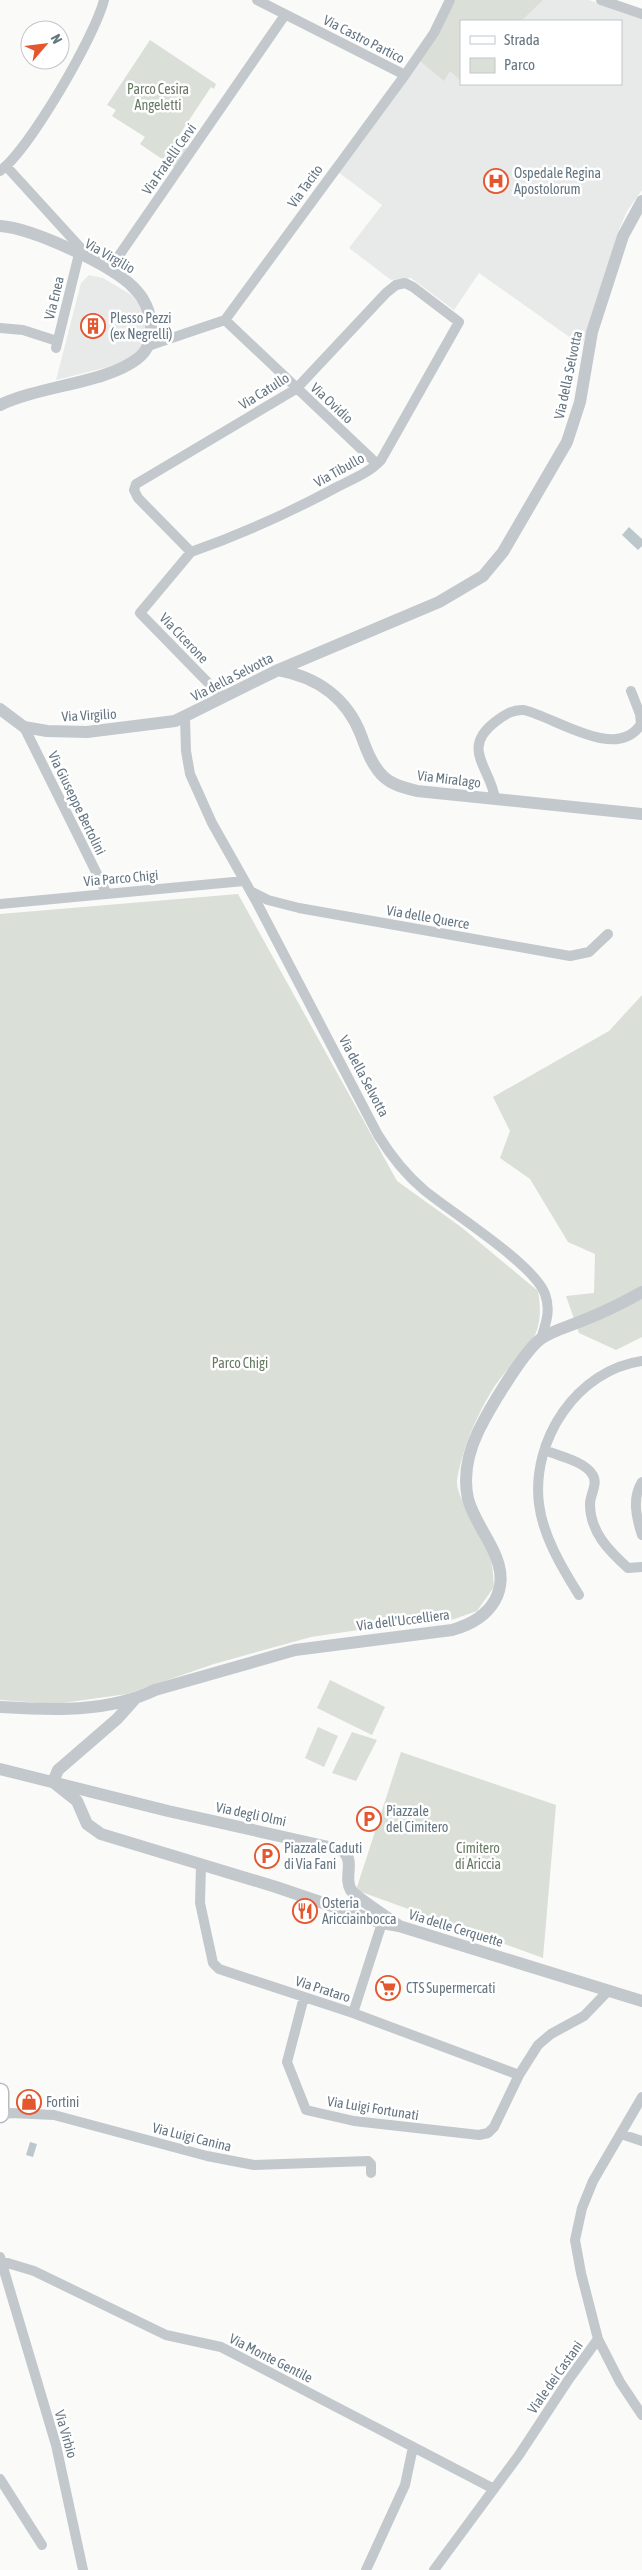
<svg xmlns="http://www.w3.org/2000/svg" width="642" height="2570" viewBox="0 0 642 2570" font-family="'Asap Condensed',sans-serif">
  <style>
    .built { fill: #e8e9e9; fill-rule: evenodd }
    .green { fill: #dadfd7 }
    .water { fill: #bbc7cb }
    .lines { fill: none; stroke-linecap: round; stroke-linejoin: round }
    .primary-casing { stroke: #b5babe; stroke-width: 19 }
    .minor { stroke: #c3c8cc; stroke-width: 10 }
    .tertiary { stroke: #c3c8cc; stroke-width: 12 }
    .primary { stroke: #fff; stroke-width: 16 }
    .labels { text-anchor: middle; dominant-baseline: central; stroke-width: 5; stroke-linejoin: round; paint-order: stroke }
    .street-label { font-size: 14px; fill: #657683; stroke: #fff }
    .park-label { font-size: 14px; fill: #687a64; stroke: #fff }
    .poi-label { font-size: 14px; fill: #657683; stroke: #fff; text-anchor: start }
  </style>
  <rect width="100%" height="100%" fill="#fafaf8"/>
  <path class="built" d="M 454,0 L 589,0 L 642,19 L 642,190 L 627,211 L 618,232 L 582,346 L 479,273 L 454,310 L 411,278 L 391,280 L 349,248 L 382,205 L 338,172 ZM 461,21 L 621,21 L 621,84 L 461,84 Z
    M 89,275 L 103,278 L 130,294 L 140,304 L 150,332 L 138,355 L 108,367 L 56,380 L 81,283 Z"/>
  <path class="green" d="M 455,0 L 543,0 L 521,21 L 461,21 L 461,81 L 450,71 L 444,81 L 420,61 L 437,37 Z
    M 150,40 L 216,84 L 214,89 L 211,87 L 176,140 L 188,149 L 175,168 L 140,144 L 145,137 L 112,116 L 116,110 L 107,105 Z
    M 238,894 L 397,1181 L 461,1227 L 538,1291 C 548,1347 516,1351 491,1392 C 475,1419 462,1450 457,1480 C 455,1498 484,1536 489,1553 C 493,1563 493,1576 494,1587 L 477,1611 L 446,1622 L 372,1628 L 311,1637 L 214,1664 L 127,1694 L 55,1704 L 0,1700 L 0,914 Z
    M 642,995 L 642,1337 L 616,1350 L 579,1333 L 566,1296 L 594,1293 L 595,1254 L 568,1242 L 530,1179 L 500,1158 L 510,1131 L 493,1097 L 609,1031 Z
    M 330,1680 L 385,1707 L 372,1735 L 317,1708 Z
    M 318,1727 L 338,1736 L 324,1767 L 305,1758 Z
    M 352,1732 L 377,1740 L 356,1781 L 332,1773 Z
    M 401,1752 L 556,1805 L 543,1958 L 356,1890 Z"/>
  <path class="water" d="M 629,527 L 642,539 L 642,546 L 638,550 L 622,535 Z
    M 30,2142 L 37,2144 L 33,2157 L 26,2155 Z"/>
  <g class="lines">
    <defs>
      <path id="primary" d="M 0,2092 L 0,2114"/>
    </defs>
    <use href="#primary" class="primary-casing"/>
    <path class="minor" d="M 257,0 L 405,75
      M 601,0 L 642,14
      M 6,166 L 90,258
      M 0,171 C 29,150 95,36 104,0
      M 109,270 L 285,15
      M 405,283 L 413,287 L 459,322 L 381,460 C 370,472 353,479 339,486 C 291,512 242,534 191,552 L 138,498 L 134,490 L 136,484 L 296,389 L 386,293 L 396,285 Z
      M 225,320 L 377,464
      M 0,328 L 23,330 L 57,341
      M 148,346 L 225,320 L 405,75 L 434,33 L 450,0
      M 56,348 L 79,254
      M 191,552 L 140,613 L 222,697
      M 185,718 L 186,751 L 190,774 L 212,823 L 256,901 L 378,1135 C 391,1156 405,1174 424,1190 C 452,1213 534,1264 545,1294 C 551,1310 546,1323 541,1339
      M 24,727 L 106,892
      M 495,799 C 491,768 460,749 495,722 C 504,715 513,709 524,710 C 557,718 617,762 641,724 L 640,714 L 631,691
      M 252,892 L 268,900 L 299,908 L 570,956 L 589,952 L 608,934
      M 0,904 L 244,881
      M 545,1450 C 558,1456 584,1461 592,1474 C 599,1483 590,1494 590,1504 C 590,1532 609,1551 628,1568 L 642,1567
      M 642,1482 C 632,1498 636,1517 642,1535
      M 579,1595 C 562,1568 543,1536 539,1504 C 531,1440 577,1370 642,1361
      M 201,1864 L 200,1903 L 213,1963 L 219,1969 L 353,2013 L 519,2075
      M 304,1997 L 287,2062 L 306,2110 L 354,2121 L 479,2135 L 488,2133 L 494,2127 L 519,2075 L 538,2045 L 551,2034 L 584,2016 L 609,1990
      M 353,2013 L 382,1923
      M 642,2097 L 593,2181 L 582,2208 L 575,2240 L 581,2273 L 598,2339 L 620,2382 L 642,2415
      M 0,2115 L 11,2113 L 54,2115 L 207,2156 L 254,2165 L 368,2161 L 371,2164 L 371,2173
      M 621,2134 L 642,2141
      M 0,2257 L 56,2445 L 83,2570
      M 1,2261 L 34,2271 L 166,2335 L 221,2347 L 494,2489
      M 0,2479 L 42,2545
      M 366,2570 L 405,2485 L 413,2447
      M 434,2570 L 519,2455 L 569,2379 L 598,2339"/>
    <path class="tertiary" d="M 0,226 C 32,228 112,265 134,288 C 144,298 150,311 151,325 C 153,338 148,351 137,359 C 106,383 39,386 0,405
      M 278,670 C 317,677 347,698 361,735 C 366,749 373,768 385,778 C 394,786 406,788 417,791 L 642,814
      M 0,709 L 24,727 L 47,731 L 87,732 L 175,721 L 278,670 L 439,602 L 483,576 L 503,552 L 567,442 L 580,402 L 592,332 L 623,236 L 642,201
      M 0,1707 C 52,1710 107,1713 155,1690 L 295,1650 L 452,1630 C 491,1619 513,1590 493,1550 C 485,1533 473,1517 468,1499 C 463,1476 468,1453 478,1432 C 488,1411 524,1350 542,1338 C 554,1330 570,1326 584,1320 C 604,1312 623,1303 642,1292
      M 0,1769 L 168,1811 L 342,1850 C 356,1861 343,1877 351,1890 C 354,1896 390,1919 399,1926
      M 53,1782 L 77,1801 L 87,1824 L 101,1834 L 276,1887 L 382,1923 L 399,1926 L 642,2001
      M 53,1782 L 58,1770 L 117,1719 L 134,1700"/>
    <use href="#primary" class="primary"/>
  </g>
  <defs>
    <symbol id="hospital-ring" viewBox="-11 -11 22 22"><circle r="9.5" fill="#fff" stroke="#e4572e" stroke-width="1.5"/><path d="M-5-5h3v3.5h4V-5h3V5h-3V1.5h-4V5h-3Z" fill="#e4572e"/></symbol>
    <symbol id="building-ring" viewBox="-11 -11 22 22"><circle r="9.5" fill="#fff" stroke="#e4572e" stroke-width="1.5"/><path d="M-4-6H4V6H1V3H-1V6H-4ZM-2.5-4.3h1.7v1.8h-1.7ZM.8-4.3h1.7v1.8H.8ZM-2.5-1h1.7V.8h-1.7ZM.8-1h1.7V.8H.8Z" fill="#e4572e"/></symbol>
    <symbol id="parking-ring" viewBox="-11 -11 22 22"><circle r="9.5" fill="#fff" stroke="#e4572e" stroke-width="1.5"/><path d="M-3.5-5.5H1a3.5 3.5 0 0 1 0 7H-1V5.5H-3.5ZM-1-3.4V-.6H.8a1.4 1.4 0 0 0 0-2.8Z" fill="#e4572e"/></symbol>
    <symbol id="restaurant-ring" viewBox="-11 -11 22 22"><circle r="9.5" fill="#fff" stroke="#e4572e" stroke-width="1.5"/><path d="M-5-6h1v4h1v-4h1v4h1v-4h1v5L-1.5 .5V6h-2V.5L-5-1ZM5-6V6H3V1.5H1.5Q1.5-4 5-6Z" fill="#e4572e"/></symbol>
    <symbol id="supermarket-ring" viewBox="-11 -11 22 22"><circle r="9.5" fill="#fff" stroke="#e4572e" stroke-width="1.5"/><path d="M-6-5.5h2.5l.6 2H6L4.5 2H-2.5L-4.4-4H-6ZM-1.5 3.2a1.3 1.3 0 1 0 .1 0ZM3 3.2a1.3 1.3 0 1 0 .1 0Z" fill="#e4572e"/></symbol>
    <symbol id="shop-ring" viewBox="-11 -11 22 22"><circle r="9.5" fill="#fff" stroke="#e4572e" stroke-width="1.5"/><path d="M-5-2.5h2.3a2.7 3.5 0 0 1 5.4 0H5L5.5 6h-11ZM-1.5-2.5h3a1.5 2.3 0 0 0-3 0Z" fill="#e4572e"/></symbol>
  </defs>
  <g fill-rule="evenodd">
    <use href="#hospital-ring" x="482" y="167" width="28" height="28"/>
    <use href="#building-ring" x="79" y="312" width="28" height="28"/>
    <use href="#parking-ring" x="355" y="1805" width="28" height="28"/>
    <use href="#parking-ring" x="253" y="1842" width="28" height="28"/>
    <use href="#restaurant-ring" x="291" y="1897" width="28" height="28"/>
    <use href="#supermarket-ring" x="374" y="1974" width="28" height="28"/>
    <use href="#shop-ring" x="15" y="2088" width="28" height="28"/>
  </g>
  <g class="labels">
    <g class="street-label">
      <text transform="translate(364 39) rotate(27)">Via Castro Partico</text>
      <text transform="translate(169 159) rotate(-55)">Via Fratelli Cervi</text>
      <text transform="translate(305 186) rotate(-54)">Via Tacito</text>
      <text transform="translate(110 256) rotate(30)">Via Virgilio</text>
      <text transform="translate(54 298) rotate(-76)">Via Enea</text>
      <text transform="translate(568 375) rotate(-78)">Via della Selvotta</text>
      <text transform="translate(264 391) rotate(-32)">Via Catullo</text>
      <text transform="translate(332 403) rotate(43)">Via Ovidio</text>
      <text transform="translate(339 470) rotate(-29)">Via Tibullo</text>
      <text transform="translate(184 638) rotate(46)">Via Cicerone</text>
      <text transform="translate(232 677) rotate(-27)">Via della Selvotta</text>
      <text transform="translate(89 715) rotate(-3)">Via Virgilio</text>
      <text transform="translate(449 779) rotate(7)">Via Miralago</text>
      <text transform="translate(77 803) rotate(64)">Via Giuseppe Bertolini</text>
      <text transform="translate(121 878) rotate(-5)">Via Parco Chigi</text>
      <text transform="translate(428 917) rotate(10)">Via delle Querce</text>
      <text transform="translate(364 1076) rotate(62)">Via della Selvotta</text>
      <text transform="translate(403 1620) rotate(-7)">Via dell'Uccelliera</text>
      <text transform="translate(251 1814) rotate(12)">Via degli Olmi</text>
      <text transform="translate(456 1928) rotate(17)">Via delle Cerquette</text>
      <text transform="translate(323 1989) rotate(18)">Via Prataro</text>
      <text transform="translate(373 2108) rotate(9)">Via Luigi Fortunati</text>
      <text transform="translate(192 2137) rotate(14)">Via Luigi Canina</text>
      <text transform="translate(271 2358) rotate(27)">Via Monte Gentile</text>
      <text transform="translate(555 2377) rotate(-55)">Viale dei Castani</text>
      <text transform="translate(66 2434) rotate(74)">Via Virbio</text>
    </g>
    <g class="park-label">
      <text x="158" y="89">Parco Cesira<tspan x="158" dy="16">Angeletti</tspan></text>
      <text x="240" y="1363">Parco Chigi</text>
      <text x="478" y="1848">Cimitero<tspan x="478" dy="16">di Ariccia</tspan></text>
    </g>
    <g class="poi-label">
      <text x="514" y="173">Ospedale Regina<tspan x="514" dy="16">Apostolorum</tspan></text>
      <text x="110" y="318">Plesso Pezzi<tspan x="110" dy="16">(ex Negrelli)</tspan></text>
      <text x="386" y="1811">Piazzale<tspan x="386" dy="16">del Cimitero</tspan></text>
      <text x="284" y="1848">Piazzale Caduti<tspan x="284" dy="16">di Via Fani</tspan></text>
      <text x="322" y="1903">Osteria<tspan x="322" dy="16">Aricciainbocca</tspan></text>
      <text x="406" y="1988">CTS Supermercati</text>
      <text x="46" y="2102">Fortini</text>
    </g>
  </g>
  <rect x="460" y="20" width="162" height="65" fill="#ffffff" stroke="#c1c8cd"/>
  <rect x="470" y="36" width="25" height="8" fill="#ffffff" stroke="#c1c8cd"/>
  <text x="504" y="45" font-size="15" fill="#657683">Strada</text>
  <rect x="470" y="58" width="25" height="15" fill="#dadfd7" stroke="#c1c8cd"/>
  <text x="504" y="70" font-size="15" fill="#657683">Parco</text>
  <g transform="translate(45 45) rotate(62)"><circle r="24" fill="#ffffff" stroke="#c1c8cd"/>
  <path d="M0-4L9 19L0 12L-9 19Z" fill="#e4572e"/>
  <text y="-8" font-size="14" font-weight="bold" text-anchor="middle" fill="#657683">N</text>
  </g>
</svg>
